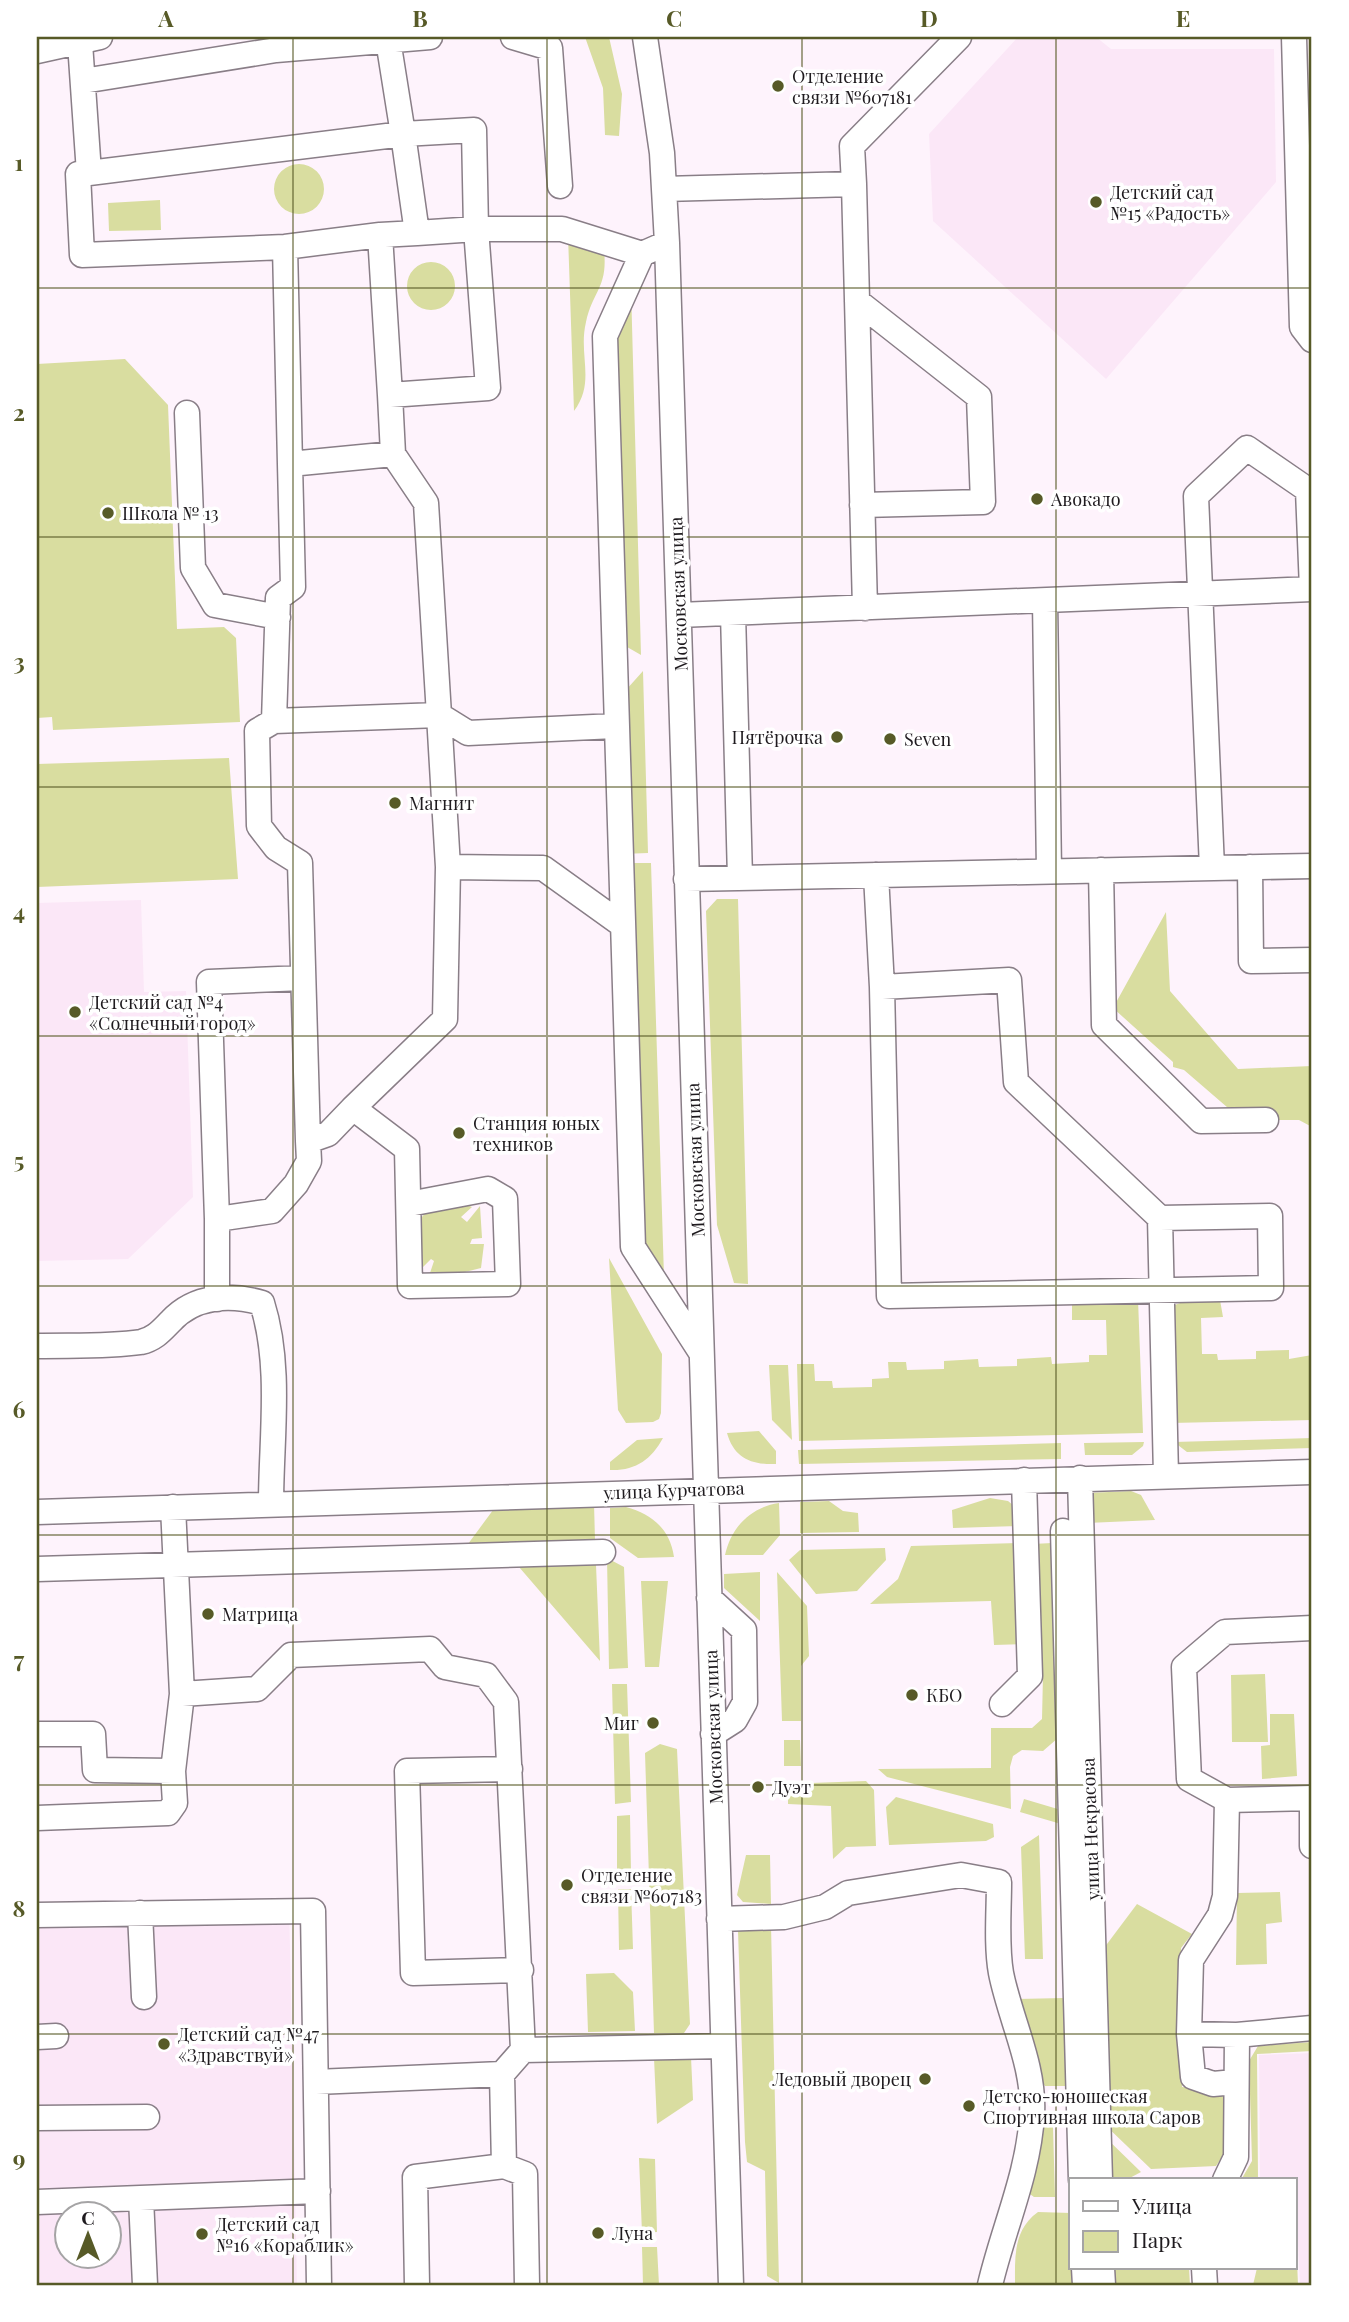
<svg xmlns="http://www.w3.org/2000/svg" width="1349" height="2322" viewBox="0 0 1349 2322" font-family="'Playfair Display',serif">
  <style>
    .built { fill: #fbe7f7; fill-rule: evenodd }
    .green { fill: #d9dda0 }
    .lines { fill: none; stroke-linecap: round; stroke-linejoin: round }
    .minor-casing { stroke: #897e87; stroke-width: 27 }
    .minor { stroke: #fff; stroke-width: 24 }
    .grid { fill: none; stroke: #575a27; stroke-width: 2; stroke-opacity: 0.55 }
    .poi-dot { fill: #575a27; stroke: #fff; stroke-width: 2.5 }
    .labels { text-anchor: middle; dominant-baseline: central; stroke-width: 7; stroke-linejoin: round; paint-order: stroke }
    .poi-label { font-size: 18px; fill: #1f1b1f; stroke: #fff; text-anchor: start }
    .street-label { font-size: 18px; fill: #1f1b1f; stroke: #fff }
    .neatline { fill: none; stroke: #575a27; stroke-width: 2.5 }
    .grid-label { font-size: 23px; text-anchor: middle; font-weight: bold; fill: #575a27 }
  </style>
  <rect width="100%" height="100%" fill="#fef3fc"/>
  <path class="built" d="M 1018,37 L 1096,37 L 1111,49 L 1274,49 L 1276,182 L 1106,379 L 933,221 L 929,134 Z
    M 141,900 L 144,992 L 186,991 L 193,1197 L 128,1259 L 37,1261 L 37,903 Z
    M 289,1901 L 297,2285 L 37,2285 L 37,1907 ZM 66,2214 L 108,2214 L 108,2256 L 66,2256 Z
    M 1312,2053 L 1312,2285 L 1300,2285 L 1295,2180 L 1260,2180 L 1259,2055 Z"/>
  <path class="green" d="M 585,37 L 609,37 L 622,94 L 619,136 L 605,135 L 603,88 Z
    M274 189a25 25 0 1 1 50 0a25 25 0 1 1-50 0Z
    M 160,200 L 161,230 L 109,231 L 108,203 Z
    M 568,235 L 604,250 C 608,288 593,290 586,322 C 578,355 596,382 574,411 Z
    M407 286a24 24 0 1 1 48 0a24 24 0 1 1-48 0Z
    M 631,288 L 641,655 L 615,640 L 606,336 Z
    M 125,359 L 168,405 L 177,629 L 224,627 L 236,638 L 240,722 L 53,730 L 52,717 L 37,718 L 37,364 Z
    M 643,671 L 648,853 L 622,854 L 617,700 Z
    M 229,758 L 238,879 L 37,887 L 37,764 Z
    M 624,863 L 651,863 L 664,1276 L 638,1236 Z
    M 717,899 L 738,899 L 748,1284 L 734,1283 L 717,1225 L 706,911 Z
    M 1166,912 L 1170,991 L 1238,1069 L 1312,1066 L 1312,1127 L 1299,1120 L 1242,1120 L 1184,1070 L 1173,1067 L 1173,1062 L 1113,1008 Z
    M 467,1205 L 472,1207 L 461,1217 L 467,1222 L 480,1206 L 482,1238 L 472,1239 L 470,1244 L 484,1244 L 481,1268 L 457,1274 L 430,1273 L 434,1261 L 431,1259 L 420,1270 L 413,1228 L 426,1212 Z
    M 609,1258 L 662,1354 L 661,1413 L 659,1419 L 653,1422 L 626,1423 L 618,1410 Z
    M 1072,1296 L 1138,1299 L 1143,1433 L 799,1441 L 797,1364 L 814,1364 L 815,1381 L 832,1381 L 833,1388 L 872,1387 L 872,1379 L 889,1378 L 888,1362 L 906,1362 L 907,1370 L 944,1369 L 944,1361 L 978,1359 L 979,1367 L 1017,1366 L 1017,1359 L 1051,1357 L 1052,1364 L 1089,1362 L 1089,1355 L 1107,1355 L 1106,1320 L 1072,1320 Z
    M 1220,1300 L 1223,1317 L 1201,1318 L 1202,1354 L 1217,1354 L 1218,1360 L 1256,1359 L 1256,1351 L 1289,1350 L 1289,1359 L 1312,1355 L 1312,1420 L 1171,1423 L 1172,1306 L 1183,1302 Z
    M 769,1365 L 788,1365 L 792,1440 L 772,1420 Z
    M 759,1431 L 776,1451 L 776,1464 C 751,1465 734,1458 727,1433 Z
    M 663,1438 C 651,1460 635,1471 610,1470 L 610,1462 L 637,1440 Z
    M 1312,1438 L 1312,1448 L 1187,1452 L 1174,1442 Z
    M 1144,1442 L 1143,1446 L 1132,1455 L 1085,1455 L 1084,1443 Z
    M 1061,1443 L 1061,1459 L 799,1464 L 798,1450 Z
    M 1131,1491 L 1141,1495 L 1155,1520 L 1087,1523 L 1087,1493 Z
    M 990,1498 L 1008,1501 L 1019,1510 L 1020,1526 L 953,1528 L 952,1510 Z
    M 829,1501 L 843,1511 L 858,1513 L 859,1532 L 800,1533 L 800,1502 Z
    M 594,1503 L 595,1540 L 468,1544 L 496,1506 Z
    M 779,1503 L 780,1535 L 763,1555 L 725,1555 C 731,1528 750,1507 779,1503 Z
    M 626,1507 C 652,1514 670,1529 674,1557 L 638,1558 L 610,1538 L 610,1508 Z
    M 1019,1543 L 1023,1644 L 994,1645 L 991,1601 L 870,1604 L 898,1579 L 911,1546 Z
    M 1052,1543 L 1058,1738 L 1043,1751 L 1022,1750 L 1013,1756 L 1010,1767 L 1011,1809 L 887,1777 L 878,1769 L 991,1768 L 991,1728 L 1032,1728 L 1042,1719 L 1043,1675 L 1035,1669 L 1033,1544 Z
    M 885,1548 L 886,1560 L 857,1591 L 816,1594 L 789,1560 L 800,1550 Z
    M 607,1558 L 624,1567 L 628,1668 L 609,1669 Z
    M 596,1565 L 600,1661 L 519,1567 Z
    M 760,1572 L 760,1621 L 724,1588 L 724,1574 Z
    M 777,1572 L 807,1606 L 809,1656 L 801,1666 L 801,1721 L 782,1721 Z
    M 641,1581 L 668,1581 L 659,1667 L 645,1667 Z
    M 1265,1674 L 1268,1742 L 1232,1742 L 1231,1675 Z
    M 612,1684 L 627,1684 L 631,1802 L 615,1804 Z
    M 1270,1714 L 1294,1714 L 1297,1776 L 1262,1779 L 1261,1746 L 1270,1745 Z
    M 784,1740 L 800,1740 L 801,1766 L 784,1766 Z
    M 660,1744 L 677,1749 L 690,2024 L 684,2033 L 654,2033 L 645,1753 Z
    M 866,1781 L 874,1790 L 876,1846 L 846,1847 L 833,1859 L 831,1806 L 788,1804 L 788,1794 L 811,1783 Z
    M 896,1797 L 993,1824 L 994,1837 L 986,1841 L 889,1845 L 886,1807 Z
    M 1024,1799 L 1061,1810 L 1061,1824 L 1020,1812 Z
    M 630,1815 L 631,1873 L 617,1874 L 617,1816 Z
    M 1039,1835 L 1043,1959 L 1025,1959 L 1021,1847 Z
    M 746,1855 L 770,1855 L 771,1904 L 743,1902 L 737,1895 Z
    M 618,1889 L 631,1889 L 633,1949 L 619,1950 Z
    M 1280,1892 L 1282,1922 L 1266,1924 L 1267,1964 L 1236,1965 L 1237,1893 Z
    M 1137,1904 L 1192,1934 L 1181,1948 L 1182,2087 L 1219,2090 L 1223,2097 L 1224,2154 L 1216,2166 L 1151,2169 L 1102,2122 L 1098,1956 Z
    M 747,1924 L 771,1925 L 779,2283 L 767,2276 L 765,2171 L 747,2162 L 745,2142 L 738,1931 Z
    M 614,1973 L 633,1992 L 635,2031 L 588,2032 L 586,1974 Z
    M 1064,1998 L 1068,2086 L 1045,2086 L 1038,2076 L 1017,1999 Z
    M 1312,2042 L 1312,2051 L 1257,2054 L 1258,2180 L 1241,2180 L 1252,2161 L 1249,2061 L 1258,2046 Z
    M 691,2057 L 693,2100 L 657,2124 L 654,2058 Z
    M 1041,2127 L 1053,2127 L 1055,2197 L 1034,2197 L 1027,2192 Z
    M 1102,2134 L 1141,2172 L 1126,2180 L 1104,2180 Z
    M 639,2158 L 655,2159 L 657,2232 L 642,2233 Z
    M 1295,2209 L 1298,2285 L 1253,2285 L 1257,2268 L 1295,2268 Z
    M 1038,2212 L 1071,2213 L 1071,2268 L 1074,2268 L 1074,2285 L 1015,2285 C 1015,2257 1013,2230 1038,2212 Z
    M 642,2247 L 657,2247 L 659,2285 L 643,2285 Z
    M 1107,2268 L 1189,2268 L 1190,2285 L 1108,2285 Z"/>
  <g class="lines">
    <defs>
      <path id="minor" d="M 513,37 L 550,48 L 560,186
        M 645,37 L 662,153 L 667,243 L 731,2285
        M 1294,37 L 1302,327 L 1312,340
        M 80,43 L 89,173 L 78,174 L 82,255 L 285,247 L 380,235
        M 37,51 L 100,37
        M 83,81 L 276,50 L 430,37
        M 474,130 L 476,229 L 417,233 L 403,134 Z
        M 89,173 L 403,134 L 388,40
        M 854,184 L 852,146 L 959,37
        M 664,189 L 854,184 L 865,608
        M 417,233 L 380,235 L 390,395 L 488,388 L 476,229 L 562,229 L 642,254
        M 667,243 L 642,254 L 605,336 L 633,1247 L 700,1351
        M 285,247 L 290,464 L 393,454 L 390,395
        M 857,301 L 979,397 L 983,502 L 862,505
        M 187,413 L 193,568 L 215,605 L 278,617
        M 290,464 L 293,587 L 278,598 L 274,721 L 439,715 L 426,503 L 393,454
        M 1045,601 L 1049,871
        M 733,613 L 740,878
        M 679,615 L 1312,589
        M 439,715 L 448,867 L 543,868 L 621,924
        M 439,715 L 468,733 L 615,726
        M 274,721 L 257,731 L 259,826 L 276,848 L 300,863 L 308,1141 L 328,1134 L 353,1108
        M 1250,867 L 1251,961 L 1312,960
        M 1212,868 L 1196,496 L 1247,448 L 1308,490 L 1312,589
        M 1101,870 L 1104,1025 L 1201,1121 L 1266,1120
        M 876,875 L 882,987 L 1009,980 L 1016,1082 L 1160,1218 L 1166,1476
        M 686,879 L 1312,866
        M 882,987 L 889,1296 L 1271,1288 L 1270,1216 L 1160,1218
        M 409,1204 L 488,1189 L 505,1199 L 508,1284 L 410,1286 L 407,1149 L 353,1108 L 445,1019 L 448,867
        M 217,1219 L 209,982 L 303,978
        M 217,1299 L 217,1219 L 272,1211 L 296,1184 L 309,1161 L 308,1141
        M 37,1346 C 71,1345 107,1347 141,1342 C 155,1339 162,1330 171,1321 C 195,1295 231,1294 262,1303 C 282,1366 271,1439 271,1504
        M 1080,1478 L 1100,2180
        M 37,1512 L 1312,1472
        M 1063,1531 L 1081,2180
        M 37,1569 L 603,1552
        M 709,1598 L 744,1630 L 745,1702 L 735,1720 L 713,1734
        M 182,1694 L 257,1689 L 291,1655 L 430,1649 L 445,1667 L 486,1675 L 506,1702 L 523,2050
        M 1002,1704 L 1030,1676 L 1024,1480
        M 37,1734 L 93,1734 L 95,1770 L 173,1771 L 182,1694 L 173,1507
        M 510,1769 L 407,1771 L 413,1973 L 521,1970
        M 1227,1800 L 1312,1798 L 1312,1846
        M 37,1818 L 168,1813 L 175,1803 L 173,1771
        M 140,1913 L 144,1997
        M 37,1915 L 313,1911 L 319,2285
        M 719,1919 L 784,1917 L 825,1907 L 848,1893 L 961,1875 L 999,1882 C 999,1911 996,1945 1001,1973 C 1010,2019 1035,2066 1032,2114 C 1029,2173 1003,2229 990,2285
        M 1189,2034 L 1237,2035
        M 37,2037 L 56,2036
        M 502,2074 L 504,2166 L 525,2174 L 527,2285
        M 316,2082 L 502,2074 L 523,2050 L 723,2046
        M 1235,2082 L 1213,2084 L 1193,2077 L 1189,2034 L 1191,1960 L 1220,1915 L 1225,1896 L 1227,1800 L 1189,1779 L 1184,1667 L 1225,1632 L 1312,1628
        M 37,2118 L 147,2117
        M 1225,2180 L 1236,2157 L 1237,2035 L 1312,2028
        M 141,2198 L 145,2285
        M 37,2202 L 318,2191
        M 1084,2268 L 1085,2285
        M 1102,2268 L 1103,2285
        M 1204,2268 L 1205,2285
        M 417,2285 L 415,2177 L 504,2166"/>
    </defs>
    <use href="#minor" class="minor-casing"/>
    <use href="#minor" class="minor"/>
  </g>
  <path class="grid" d="M 293,37 L 293,2285M 547,37 L 547,2285M 802,37 L 802,2285M 1056,37 L 1056,2285M 37,288 L 1312,288M 37,537 L 1312,537M 37,787 L 1312,787M 37,1036 L 1312,1036M 37,1286 L 1312,1286M 37,1535 L 1312,1535M 37,1785 L 1312,1785M 37,2034 L 1312,2034"/>
  <g class="poi-dot">
    <circle cx="778" cy="86" r="7"/>
    <circle cx="1096" cy="202" r="7"/>
    <circle cx="1037" cy="499" r="7"/>
    <circle cx="108" cy="513" r="7"/>
    <circle cx="837" cy="737" r="7"/>
    <circle cx="890" cy="739" r="7"/>
    <circle cx="395" cy="803" r="7"/>
    <circle cx="75" cy="1012" r="7"/>
    <circle cx="459" cy="1133" r="7"/>
    <circle cx="208" cy="1614" r="7"/>
    <circle cx="912" cy="1695" r="7"/>
    <circle cx="653" cy="1723" r="7"/>
    <circle cx="758" cy="1787" r="7"/>
    <circle cx="567" cy="1885" r="7"/>
    <circle cx="164" cy="2044" r="7"/>
    <circle cx="925" cy="2079" r="7"/>
    <circle cx="969" cy="2106" r="7"/>
    <circle cx="598" cy="2233" r="7"/>
    <circle cx="202" cy="2234" r="7"/>
  </g>
  <g class="labels">
    <g class="poi-label">
      <text x="792" y="76">Отделение<tspan x="792" dy="21">связи №607181</tspan></text>
      <text x="1110" y="192">Детский сад<tspan x="1110" dy="21">№15 «Радость»</tspan></text>
      <text x="1051" y="499">Авокадо</text>
      <text x="122" y="513">Школа № 13</text>
      <text x="823" y="737" text-anchor="end">Пятёрочка</text>
      <text x="904" y="739">Seven</text>
      <text x="409" y="803">Магнит</text>
      <text x="89" y="1002">Детский сад №4<tspan x="89" dy="21">«Солнечный город»</tspan></text>
      <text x="473" y="1123">Станция юных<tspan x="473" dy="21">техников</tspan></text>
      <text x="222" y="1614">Матрица</text>
      <text x="926" y="1695">КБО</text>
      <text x="639" y="1723" text-anchor="end">Миг</text>
      <text x="772" y="1787">Дуэт</text>
      <text x="581" y="1875">Отделение<tspan x="581" dy="21">связи №607183</tspan></text>
      <text x="178" y="2034">Детский сад №47<tspan x="178" dy="21">«Здравствуй»</tspan></text>
      <text x="911" y="2079" text-anchor="end">Ледовый дворец</text>
      <text x="983" y="2096">Детско-юношеская<tspan x="983" dy="21">Спортивная школа Саров</tspan></text>
      <text x="216" y="2224">Детский сад<tspan x="216" dy="21">№16 «Кораблик»</tspan></text>
      <text x="612" y="2233">Луна</text>
    </g>
    <g class="street-label">
      <text transform="translate(678 594) rotate(-92)">Московская улица</text>
      <text transform="translate(695 1160) rotate(-92)">Московская улица</text>
      <text transform="translate(674 1490) rotate(-2)">улица Курчатова</text>
      <text transform="translate(713 1727) rotate(-92)">Московская улица</text>
      <text transform="translate(1090 1829) rotate(-92)">улица Некрасова</text>
    </g>
  </g>
  <rect width="1349" height="2322" fill="none" stroke="#ffffff" stroke-width="77"/>
  <rect x="1069" y="2178" width="228" height="91" fill="#ffffff" stroke="#a5a4a5" stroke-width="2"/>
  <rect x="1083" y="2201" width="35" height="10" fill="#ffffff" stroke="#a5a4a5" stroke-width="2"/>
  <text x="1132" y="2214" font-size="21" fill="#1f1b1f">Улица</text>
  <rect x="1083" y="2231" width="35" height="21" fill="#d9dda0" stroke="#a5a4a5" stroke-width="2"/>
  <text x="1132" y="2248" font-size="21" fill="#1f1b1f">Парк</text>
  <g transform="translate(88 2235)"><circle r="33" fill="#ffffff" stroke="#a5a4a5" stroke-width="2"/>
  <path d="M0-5L12 26L0 18L-12 26Z" fill="#575a27"/>
  <text y="-10" font-size="19" font-weight="bold" text-anchor="middle" fill="#1f1b1f">С</text>
  </g>
  <rect x="38" y="38" width="1272" height="2246" class="neatline"/>
  <g class="grid-label">
    <text x="166" y="27">A</text>
    <text x="420" y="27">B</text>
    <text x="674" y="27">C</text>
    <text x="929" y="27">D</text>
    <text x="1183" y="27">E</text>
    <text x="19" y="171">1</text>
    <text x="19" y="421">2</text>
    <text x="19" y="670">3</text>
    <text x="19" y="920">4</text>
    <text x="19" y="1169">5</text>
    <text x="19" y="1418">6</text>
    <text x="19" y="1668">7</text>
    <text x="19" y="1917">8</text>
    <text x="19" y="2167">9</text>
  </g>
</svg>
